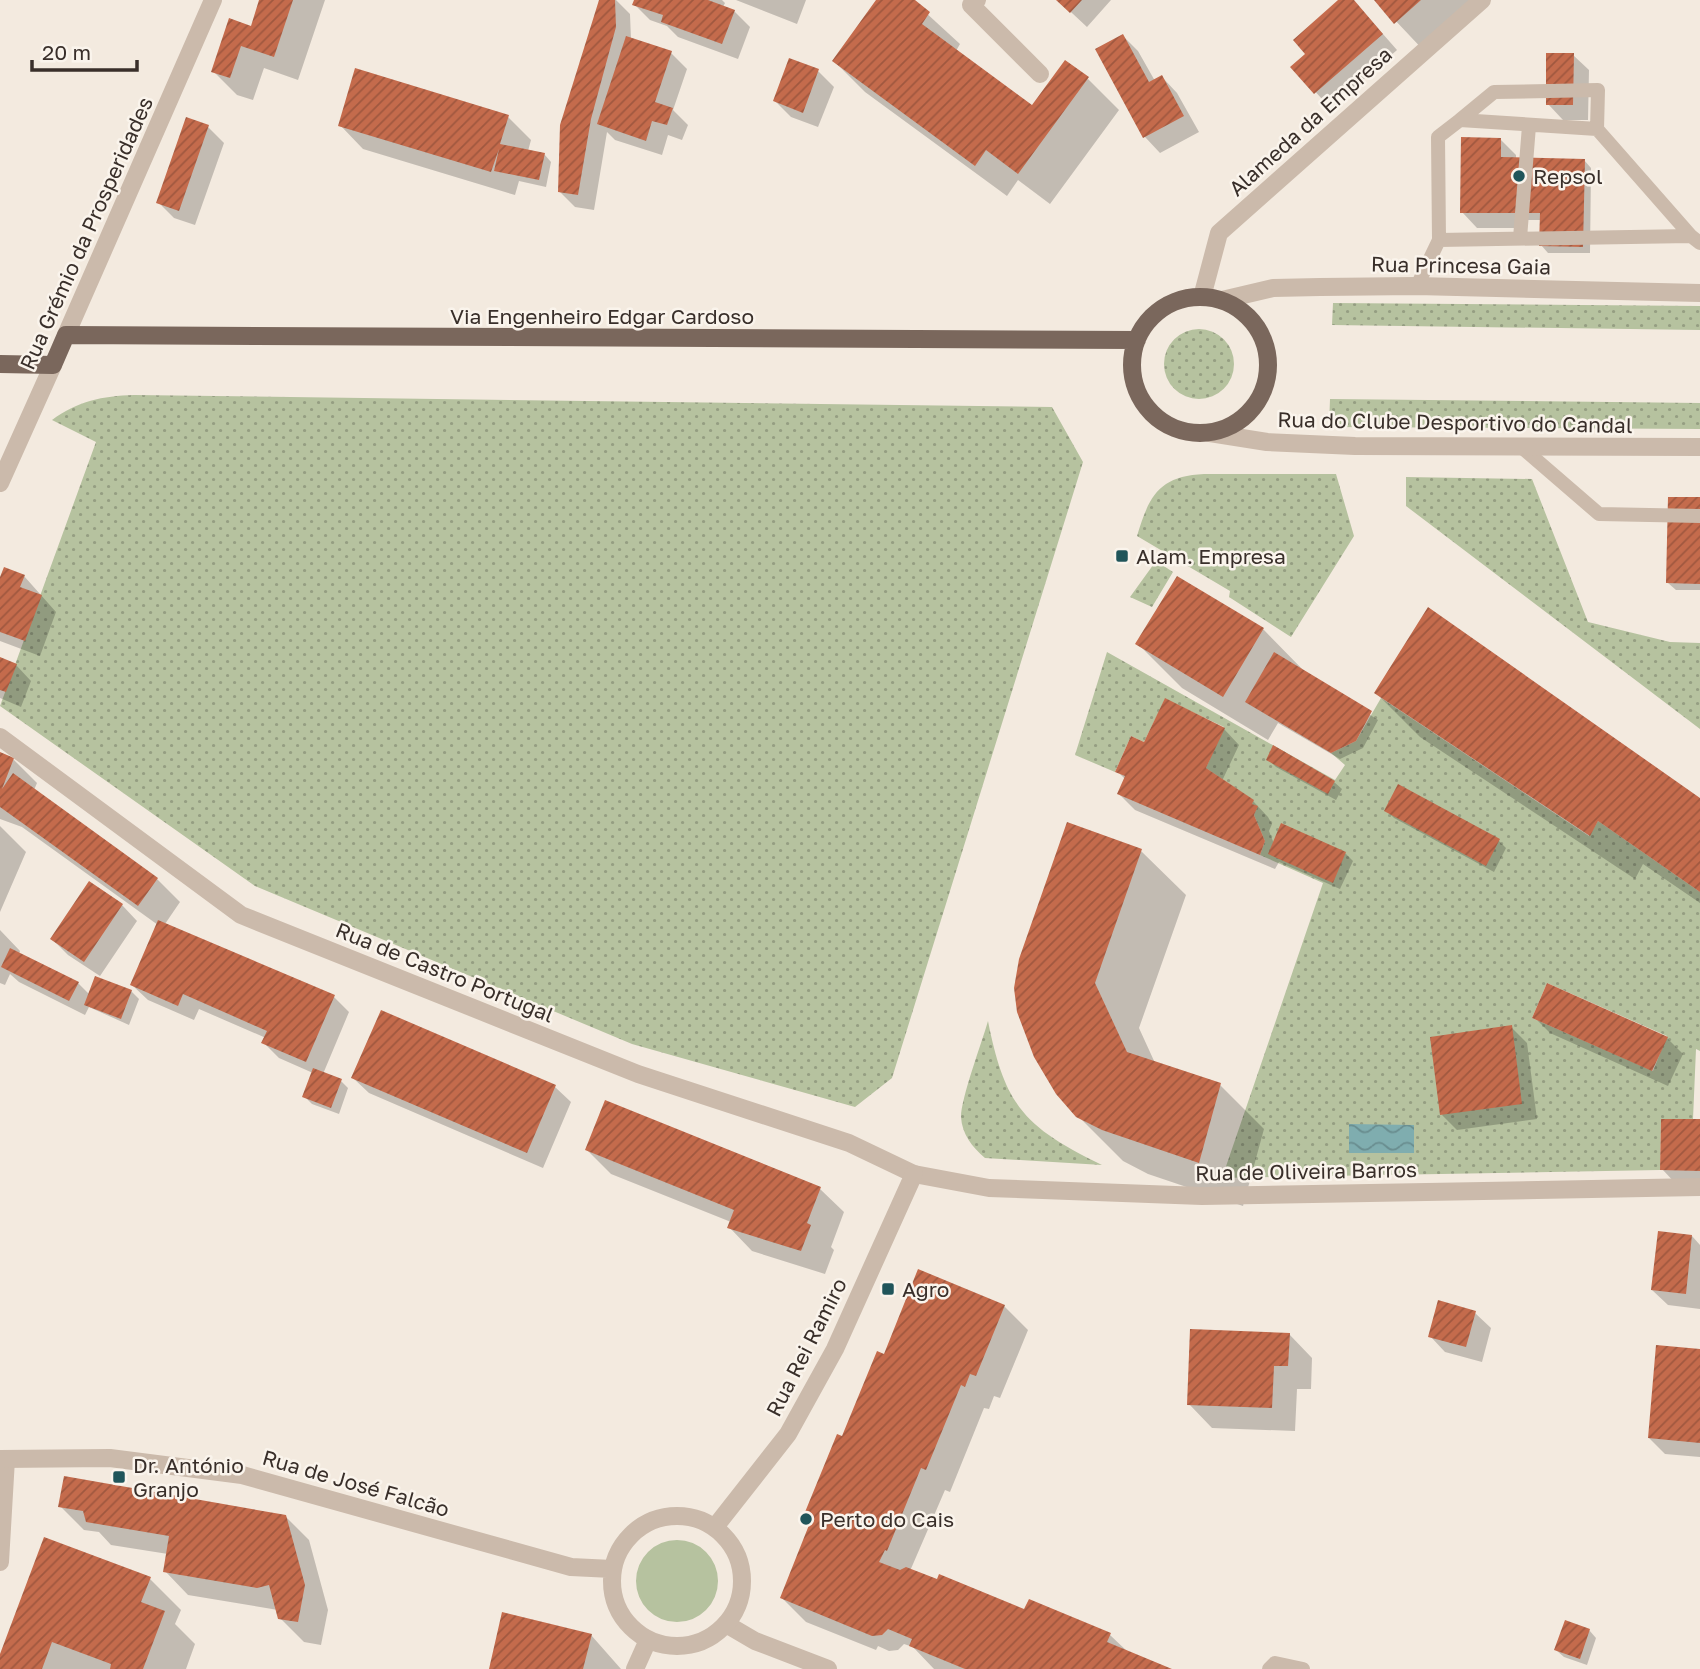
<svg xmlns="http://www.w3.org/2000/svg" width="1700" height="1669" viewBox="0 0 1700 1669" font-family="'Golos Text',sans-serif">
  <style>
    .grass { fill: #b6c29f }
    .park { fill: url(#park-dots); fill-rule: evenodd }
    .water { fill: url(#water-waves) }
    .shadow { fill: #0003 }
    .building { fill: url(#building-hatch) }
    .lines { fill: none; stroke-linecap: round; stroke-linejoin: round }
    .service { stroke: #cbbaab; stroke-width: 14 }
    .minor { stroke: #cbbaab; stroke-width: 18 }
    .tertiary { stroke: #cbbaab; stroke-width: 18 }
    .primary { stroke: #7a675c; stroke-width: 18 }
    .poi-dot { fill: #20555a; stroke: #faf4ec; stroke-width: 2.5 }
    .labels { text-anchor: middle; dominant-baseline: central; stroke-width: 5; stroke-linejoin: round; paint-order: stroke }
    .street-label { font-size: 21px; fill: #392f2a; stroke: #faf4ec }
    .poi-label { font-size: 21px; fill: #392f2a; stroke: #faf4ec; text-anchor: start }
  </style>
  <defs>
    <pattern id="park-dots" width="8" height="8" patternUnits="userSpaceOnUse" patternTransform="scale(1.75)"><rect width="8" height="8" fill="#b6c29f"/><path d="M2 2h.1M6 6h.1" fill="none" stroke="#959e82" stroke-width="1.8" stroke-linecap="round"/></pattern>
    <pattern id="water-waves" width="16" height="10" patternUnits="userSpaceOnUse" patternTransform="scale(1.75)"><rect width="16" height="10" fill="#7fadaf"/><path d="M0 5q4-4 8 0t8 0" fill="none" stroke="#698d8f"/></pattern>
    <pattern id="building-hatch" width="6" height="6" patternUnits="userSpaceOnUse" patternTransform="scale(1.75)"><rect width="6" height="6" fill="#c46b4c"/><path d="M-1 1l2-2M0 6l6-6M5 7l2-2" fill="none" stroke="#a0583f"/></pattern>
  </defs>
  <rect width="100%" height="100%" fill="#f3eadf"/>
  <path class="grass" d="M636 1581a41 41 0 1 1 82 0a41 41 0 1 1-82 0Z"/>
  <path class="park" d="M 1333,303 L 1700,306 L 1700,330 L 1332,325 Z
    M1164 364a35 35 0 1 1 70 0a35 35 0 1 1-70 0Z
    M 134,395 L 1052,407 L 1083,462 L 892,1078 L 855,1107 L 632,1044 L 255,886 L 0,706 L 96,442 L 52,420 C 78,401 102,396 134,395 Z
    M 1330,399 L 1700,403 L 1700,429 L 1329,427 Z
    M 1204,474 L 1336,474 L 1354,536 L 1291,637 L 1229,597 L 1230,591 L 1137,536 C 1149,496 1159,476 1204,474 Z
    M 1406,477 L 1532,479 L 1588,622 L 1670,642 L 1700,643 L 1700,729 L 1406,506 Z
    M 1156,561 L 1173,572 L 1152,607 L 1130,597 Z
    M 1107,652 L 1335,780 L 1345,765 L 1331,753 L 1356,741 L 1381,698 L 1589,836 L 1598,821 L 1700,892 L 1700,1051 L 1696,1049 L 1693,1119 L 1661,1119 L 1660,1170 L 1222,1178 L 1323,883 L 1260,855 L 1265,841 L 1254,815 L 1257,807 L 1252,804 L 1253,800 L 1206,768 L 1224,727 L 1165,699 L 1144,742 L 1131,736 L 1115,772 L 1075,755 ZM 1547,983 L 1667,1036 L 1653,1071 L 1532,1018 Z
    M 988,1021 C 1005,1107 1025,1127 1102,1165 L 985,1158 C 972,1147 962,1134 961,1117 C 961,1098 982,1042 988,1021 Z"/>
  <path class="water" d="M 1349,1124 L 1414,1125 L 1414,1153 L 1349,1153 Z"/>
  <path class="shadow" d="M 261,0 L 325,0 L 298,80 L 264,68 L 253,100 L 237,95 L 213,71 L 252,28 Z
    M 600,0 L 616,0 L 630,14 L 631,40 L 671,53 L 687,69 L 673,110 L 688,125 L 682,140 L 668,135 L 662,155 L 615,140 L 607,132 L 594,210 L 575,207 L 559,191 Z
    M 636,0 L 722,0 L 725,3 L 723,7 L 734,11 L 750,27 L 738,59 L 678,37 L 667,26 L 650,20 L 634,4 Z
    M 736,0 L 806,0 L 797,24 Z
    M 878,0 L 912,0 L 960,44 L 956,51 L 1033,107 L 1088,79 L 1119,110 L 1050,204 L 1018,180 L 1007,196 L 865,92 L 834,61 Z
    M 1058,0 L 1111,0 L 1087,27 Z
    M 1341,0 L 1353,0 L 1397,50 L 1331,109 L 1293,67 L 1308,54 Z
    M 1376,0 L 1488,0 L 1427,54 Z
    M 1123,36 L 1138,51 L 1155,81 L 1162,77 L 1177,93 L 1199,132 L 1160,153 L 1145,137 L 1097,50 Z
    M 1573,55 L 1589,70 L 1588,120 L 1563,120 L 1548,104 Z
    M 818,71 L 834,87 L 818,127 L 791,117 L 775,101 Z
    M 508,117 L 531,140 L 528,151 L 544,154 L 551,162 L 546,187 L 519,181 L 515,195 L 363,149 L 340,125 Z
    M 208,127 L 224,143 L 195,225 L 174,218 L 158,202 Z
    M 1500,139 L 1516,155 L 1516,159 L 1584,160 L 1591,168 L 1590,253 L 1548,253 L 1541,245 L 1542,220 L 1515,220 L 1515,228 L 1477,228 L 1462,212 Z
    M 1700,499 L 1700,590 L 1676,590 L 1668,583 Z
    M 24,576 L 56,612 L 40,656 L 0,641 L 0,582 Z
    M 1263,629 L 1307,674 L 1378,720 L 1363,748 L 1340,759 L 1278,723 L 1268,740 L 1182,688 L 1138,644 Z
    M 0,659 L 16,665 L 31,681 L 21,707 L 0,698 Z
    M 1376,693 L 1700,800 L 1700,903 L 1643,864 L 1635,879 L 1420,737 Z
    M 1224,729 L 1239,745 L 1222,781 L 1253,801 L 1268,817 L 1272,824 L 1269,831 L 1274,844 L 1282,826 L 1345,853 L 1353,861 L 1340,889 L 1279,862 L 1275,869 L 1135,810 L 1119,794 L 1125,779 L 1117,771 L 1145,744 Z
    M 1273,748 L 1334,782 L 1342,789 L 1336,800 L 1276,767 L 1268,759 Z
    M 0,754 L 13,759 L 37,783 L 34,790 L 157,879 L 180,902 L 165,924 L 334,997 L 349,1012 L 323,1074 L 341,1081 L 348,1088 L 339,1114 L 312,1104 L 304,1096 L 313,1073 L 279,1058 L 264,1043 L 266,1038 L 199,1009 L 194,1020 L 148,1000 L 132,985 L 158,925 L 22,827 L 0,819 Z
    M 1386,810 L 1499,841 L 1506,848 L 1494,872 L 1394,818 Z
    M 0,826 L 26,852 L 0,912 Z
    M 1141,851 L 1186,895 L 1139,1028 L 1155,1063 L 1220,1085 L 1264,1129 L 1243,1206 L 1148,1174 L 1123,1161 L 1078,1116 L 1016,988 Z
    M 122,905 L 137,921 L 100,976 L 68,955 L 52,939 Z
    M 0,930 L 20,951 L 19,954 L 78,983 L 90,995 L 96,978 L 131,991 L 139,999 L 129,1025 L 89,1007 L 85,1015 L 19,982 L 10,974 L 5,985 L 0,983 Z
    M 1534,1017 L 1667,1038 L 1683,1054 L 1668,1086 L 1550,1033 Z
    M 1511,1027 L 1527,1043 L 1537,1119 L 1457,1130 L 1442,1115 Z
    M 353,1078 L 555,1087 L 571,1102 L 543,1168 L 369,1093 Z
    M 606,1103 L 820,1189 L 844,1212 L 831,1247 L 834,1250 L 825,1274 L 752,1251 L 729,1227 L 731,1222 L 611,1174 L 587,1150 Z
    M 1700,1121 L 1700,1185 L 1677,1185 L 1662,1169 Z
    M 1692,1236 L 1700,1245 L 1700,1309 L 1668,1305 L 1652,1290 Z
    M 1004,1306 L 1028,1330 L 1000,1398 L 994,1396 L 989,1409 L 984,1408 L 950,1492 L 945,1490 L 910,1571 L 1025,1611 L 1030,1602 L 1110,1635 L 1129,1653 L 1168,1669 L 934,1669 L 913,1647 L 904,1644 L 898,1650 L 889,1651 L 878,1646 L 876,1650 L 806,1622 L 782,1598 L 812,1523 L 805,1517 L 885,1356 Z
    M 1475,1313 L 1491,1328 L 1482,1362 L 1445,1352 L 1430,1336 Z
    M 1289,1334 L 1312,1358 L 1311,1389 L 1297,1389 L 1295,1431 L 1212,1428 L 1189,1404 Z
    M 1700,1351 L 1700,1457 L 1665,1454 L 1649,1438 Z
    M 60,1506 L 285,1516 L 309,1540 L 328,1610 L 321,1645 L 304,1642 L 280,1618 L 278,1610 L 188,1595 L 165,1571 L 168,1554 L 111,1545 L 99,1532 L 84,1530 Z
    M 150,1579 L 181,1610 L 175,1624 L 195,1644 L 186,1669 L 0,1669 L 0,1659 Z
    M 1589,1630 L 1596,1638 L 1587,1665 L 1564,1657 L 1556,1650 Z
    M 591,1635 L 621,1669 L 490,1669 Z"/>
  <path class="building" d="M 259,0 L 293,0 L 274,57 L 241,46 L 230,78 L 211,72 L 229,18 L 251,26 Z
    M 599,0 L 615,0 L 616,27 L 591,119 L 578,195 L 558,192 L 560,125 Z
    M 634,0 L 708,0 L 735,10 L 722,44 L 661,22 L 663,15 L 632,5 Z
    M 876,0 L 915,0 L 930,12 L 922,24 L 1032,105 L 1065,60 L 1089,77 L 1018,174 L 986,150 L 975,166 L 832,61 Z
    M 1056,0 L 1082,0 L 1070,13 Z
    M 1338,0 L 1354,0 L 1383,34 L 1314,94 L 1290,67 L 1305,54 L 1293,40 Z
    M 1374,0 L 1421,0 L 1394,24 Z
    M 1123,34 L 1149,82 L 1162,75 L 1184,116 L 1143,138 L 1095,49 Z
    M 626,36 L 672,51 L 655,102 L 673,108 L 667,125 L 652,121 L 646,141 L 597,124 Z
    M 1546,53 L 1574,53 L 1573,105 L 1546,105 Z
    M 789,58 L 819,69 L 803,113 L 773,101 Z
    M 355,68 L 509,115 L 500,144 L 545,153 L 539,180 L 494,171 L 499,149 L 491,172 L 338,126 Z
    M 186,117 L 209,125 L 179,211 L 156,203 Z
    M 1461,137 L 1501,138 L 1501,157 L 1585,159 L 1583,247 L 1539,246 L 1540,213 L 1460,213 Z
    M 1668,497 L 1700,497 L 1700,584 L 1666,583 Z
    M 4,567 L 25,575 L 20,587 L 42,595 L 25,641 L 0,632 L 0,577 Z
    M 1177,576 L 1264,628 L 1223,697 L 1135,644 Z
    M 1428,607 L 1700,798 L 1700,892 L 1598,821 L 1590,836 L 1374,693 Z
    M 1274,652 L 1372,711 L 1356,741 L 1331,753 L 1245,702 Z
    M 0,657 L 17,664 L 6,692 L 0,690 Z
    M 1165,698 L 1225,728 L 1206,768 L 1254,800 L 1252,804 L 1258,806 L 1254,815 L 1265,841 L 1260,855 L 1117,794 L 1125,776 L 1115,772 L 1131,736 L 1144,742 Z
    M 1273,745 L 1335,781 L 1328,794 L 1266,760 Z
    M 0,752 L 14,758 L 2,789 L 13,773 L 158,878 L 138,906 L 0,807 Z
    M 1398,784 L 1500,839 L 1486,866 L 1384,811 Z
    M 1067,822 L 1142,849 L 1095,983 L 1127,1052 L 1221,1083 L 1199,1163 L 1102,1130 L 1076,1117 L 1056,1094 L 1034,1057 L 1017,1012 L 1014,988 L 1019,959 Z
    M 1281,823 L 1346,852 L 1333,883 L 1268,854 Z
    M 89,881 L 123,904 L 84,962 L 50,939 Z
    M 158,920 L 335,995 L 306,1062 L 261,1043 L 267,1031 L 183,994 L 178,1006 L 130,985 Z
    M 10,948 L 79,982 L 69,1001 L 1,967 Z
    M 95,976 L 132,990 L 121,1019 L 84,1005 Z
    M 1547,983 L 1668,1037 L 1652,1071 L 1532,1018 Z
    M 381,1010 L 556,1085 L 527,1153 L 351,1078 Z
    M 1512,1025 L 1522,1104 L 1440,1115 L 1430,1037 Z
    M 313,1068 L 342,1079 L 331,1108 L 302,1097 Z
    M 605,1100 L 821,1187 L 807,1223 L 811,1225 L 801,1251 L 727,1228 L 734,1210 L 585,1150 Z
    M 1661,1119 L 1700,1119 L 1700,1171 L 1660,1170 Z
    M 1658,1231 L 1692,1235 L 1686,1294 L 1651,1290 Z
    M 918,1269 L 1005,1305 L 976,1376 L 970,1374 L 965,1387 L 961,1385 L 926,1470 L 921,1468 L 887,1551 L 885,1550 L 879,1562 L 900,1570 L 906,1567 L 937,1579 L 939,1574 L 1024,1609 L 1029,1599 L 1111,1633 L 1107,1642 L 1172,1669 L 965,1669 L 909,1646 L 912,1639 L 888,1629 L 882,1635 L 872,1636 L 780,1598 L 811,1520 L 803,1517 L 837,1434 L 842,1436 L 877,1351 L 884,1354 Z
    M 1438,1300 L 1476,1311 L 1466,1347 L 1428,1337 Z
    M 1190,1329 L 1290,1333 L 1288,1366 L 1274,1366 L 1272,1408 L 1187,1405 Z
    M 1656,1345 L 1700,1349 L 1700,1443 L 1648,1438 Z
    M 64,1476 L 286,1515 L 305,1585 L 298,1622 L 278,1619 L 269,1585 L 257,1588 L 163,1572 L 169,1536 L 86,1522 L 83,1511 L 58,1507 Z
    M 44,1537 L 151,1577 L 141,1602 L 165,1611 L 143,1669 L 110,1669 L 111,1664 L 52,1642 L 42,1669 L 0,1669 L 0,1654 Z
    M 502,1612 L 592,1634 L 583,1669 L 489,1669 Z
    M 1565,1620 L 1590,1629 L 1580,1659 L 1554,1650 Z"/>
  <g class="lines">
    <path class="service" d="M 1460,120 L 1494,92 L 1598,90 L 1597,129
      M 1520,238 L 1529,126
      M 1439,240 L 1438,137 L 1460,120 L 1597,129 L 1691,236
      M 1417,286 L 1439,240 L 1691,236 L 1700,243
      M 1519,445 L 1599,514 L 1700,516
      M 1269,1669 L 1275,1663 L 1303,1669"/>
    <path class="minor" d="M 977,0 L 971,5 L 1040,74
      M 1222,300 L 1273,288 L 1320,287 L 1417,286 L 1700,293
      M 66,335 L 213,0
      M 1210,433 L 1267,442 L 1355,446 L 1700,447
      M 0,483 L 53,365
      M 0,737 L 241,915 L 638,1074 L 849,1143 L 914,1174 L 989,1188 L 1202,1196 L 1700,1187
      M 0,1562 L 6,1459
      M 726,1624 L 755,1641 L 828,1669"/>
    <path class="tertiary" d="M 1202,297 L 1219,233 L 1482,0
      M 0,1459 L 110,1458 L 242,1475 L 571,1567 L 612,1569
      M612 1581a65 65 0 1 1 130 0a65 65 0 1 1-130 0Z
      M 715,1527 L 788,1434 L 835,1349 L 914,1174
      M 635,1669 L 648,1640"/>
    <path class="primary" d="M1132 365a68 68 0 1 1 136 0a68 68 0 1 1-136 0Z
      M 0,364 L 53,365 L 66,335 L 1137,340"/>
  </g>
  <g class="poi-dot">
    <circle cx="1519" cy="176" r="7"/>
    <rect x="1115" y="549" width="14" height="14" rx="3.5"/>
    <rect x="881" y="1282" width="14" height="14" rx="3.5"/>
    <rect x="112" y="1470" width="14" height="14" rx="3.5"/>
    <circle cx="806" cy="1519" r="7"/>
  </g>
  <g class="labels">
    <g class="street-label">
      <text transform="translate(1310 121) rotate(-42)">Alameda da Empresa</text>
      <text transform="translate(86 233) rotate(-66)">Rua Grémio da Prosperidades</text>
      <text transform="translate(1461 265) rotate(1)">Rua Princesa Gaia</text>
      <text x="602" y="316">Via Engenheiro Edgar Cardoso</text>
      <text transform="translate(1455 422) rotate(1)">Rua do Clube Desportivo do Candal</text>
      <text transform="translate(445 972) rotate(22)">Rua de Castro Portugal</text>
      <text transform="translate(1306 1171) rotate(-1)">Rua de Oliveira Barros</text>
      <text transform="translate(806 1347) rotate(-63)">Rua Rei Ramiro</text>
      <text transform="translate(356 1483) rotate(16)">Rua de José Falcão</text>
    </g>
    <g class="poi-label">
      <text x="1533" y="176">Repsol</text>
      <text x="1136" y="556">Alam. Empresa</text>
      <text x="902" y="1289">Agro</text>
      <text x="133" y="1465">Dr. António<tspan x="133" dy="24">Granjo</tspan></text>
      <text x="820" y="1519">Perto do Cais</text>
    </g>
  </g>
  <path d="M32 60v10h105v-10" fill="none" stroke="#392f2a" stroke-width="3.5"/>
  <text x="42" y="60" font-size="21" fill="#392f2a" stroke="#faf4ec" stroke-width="5" paint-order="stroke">20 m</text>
</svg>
